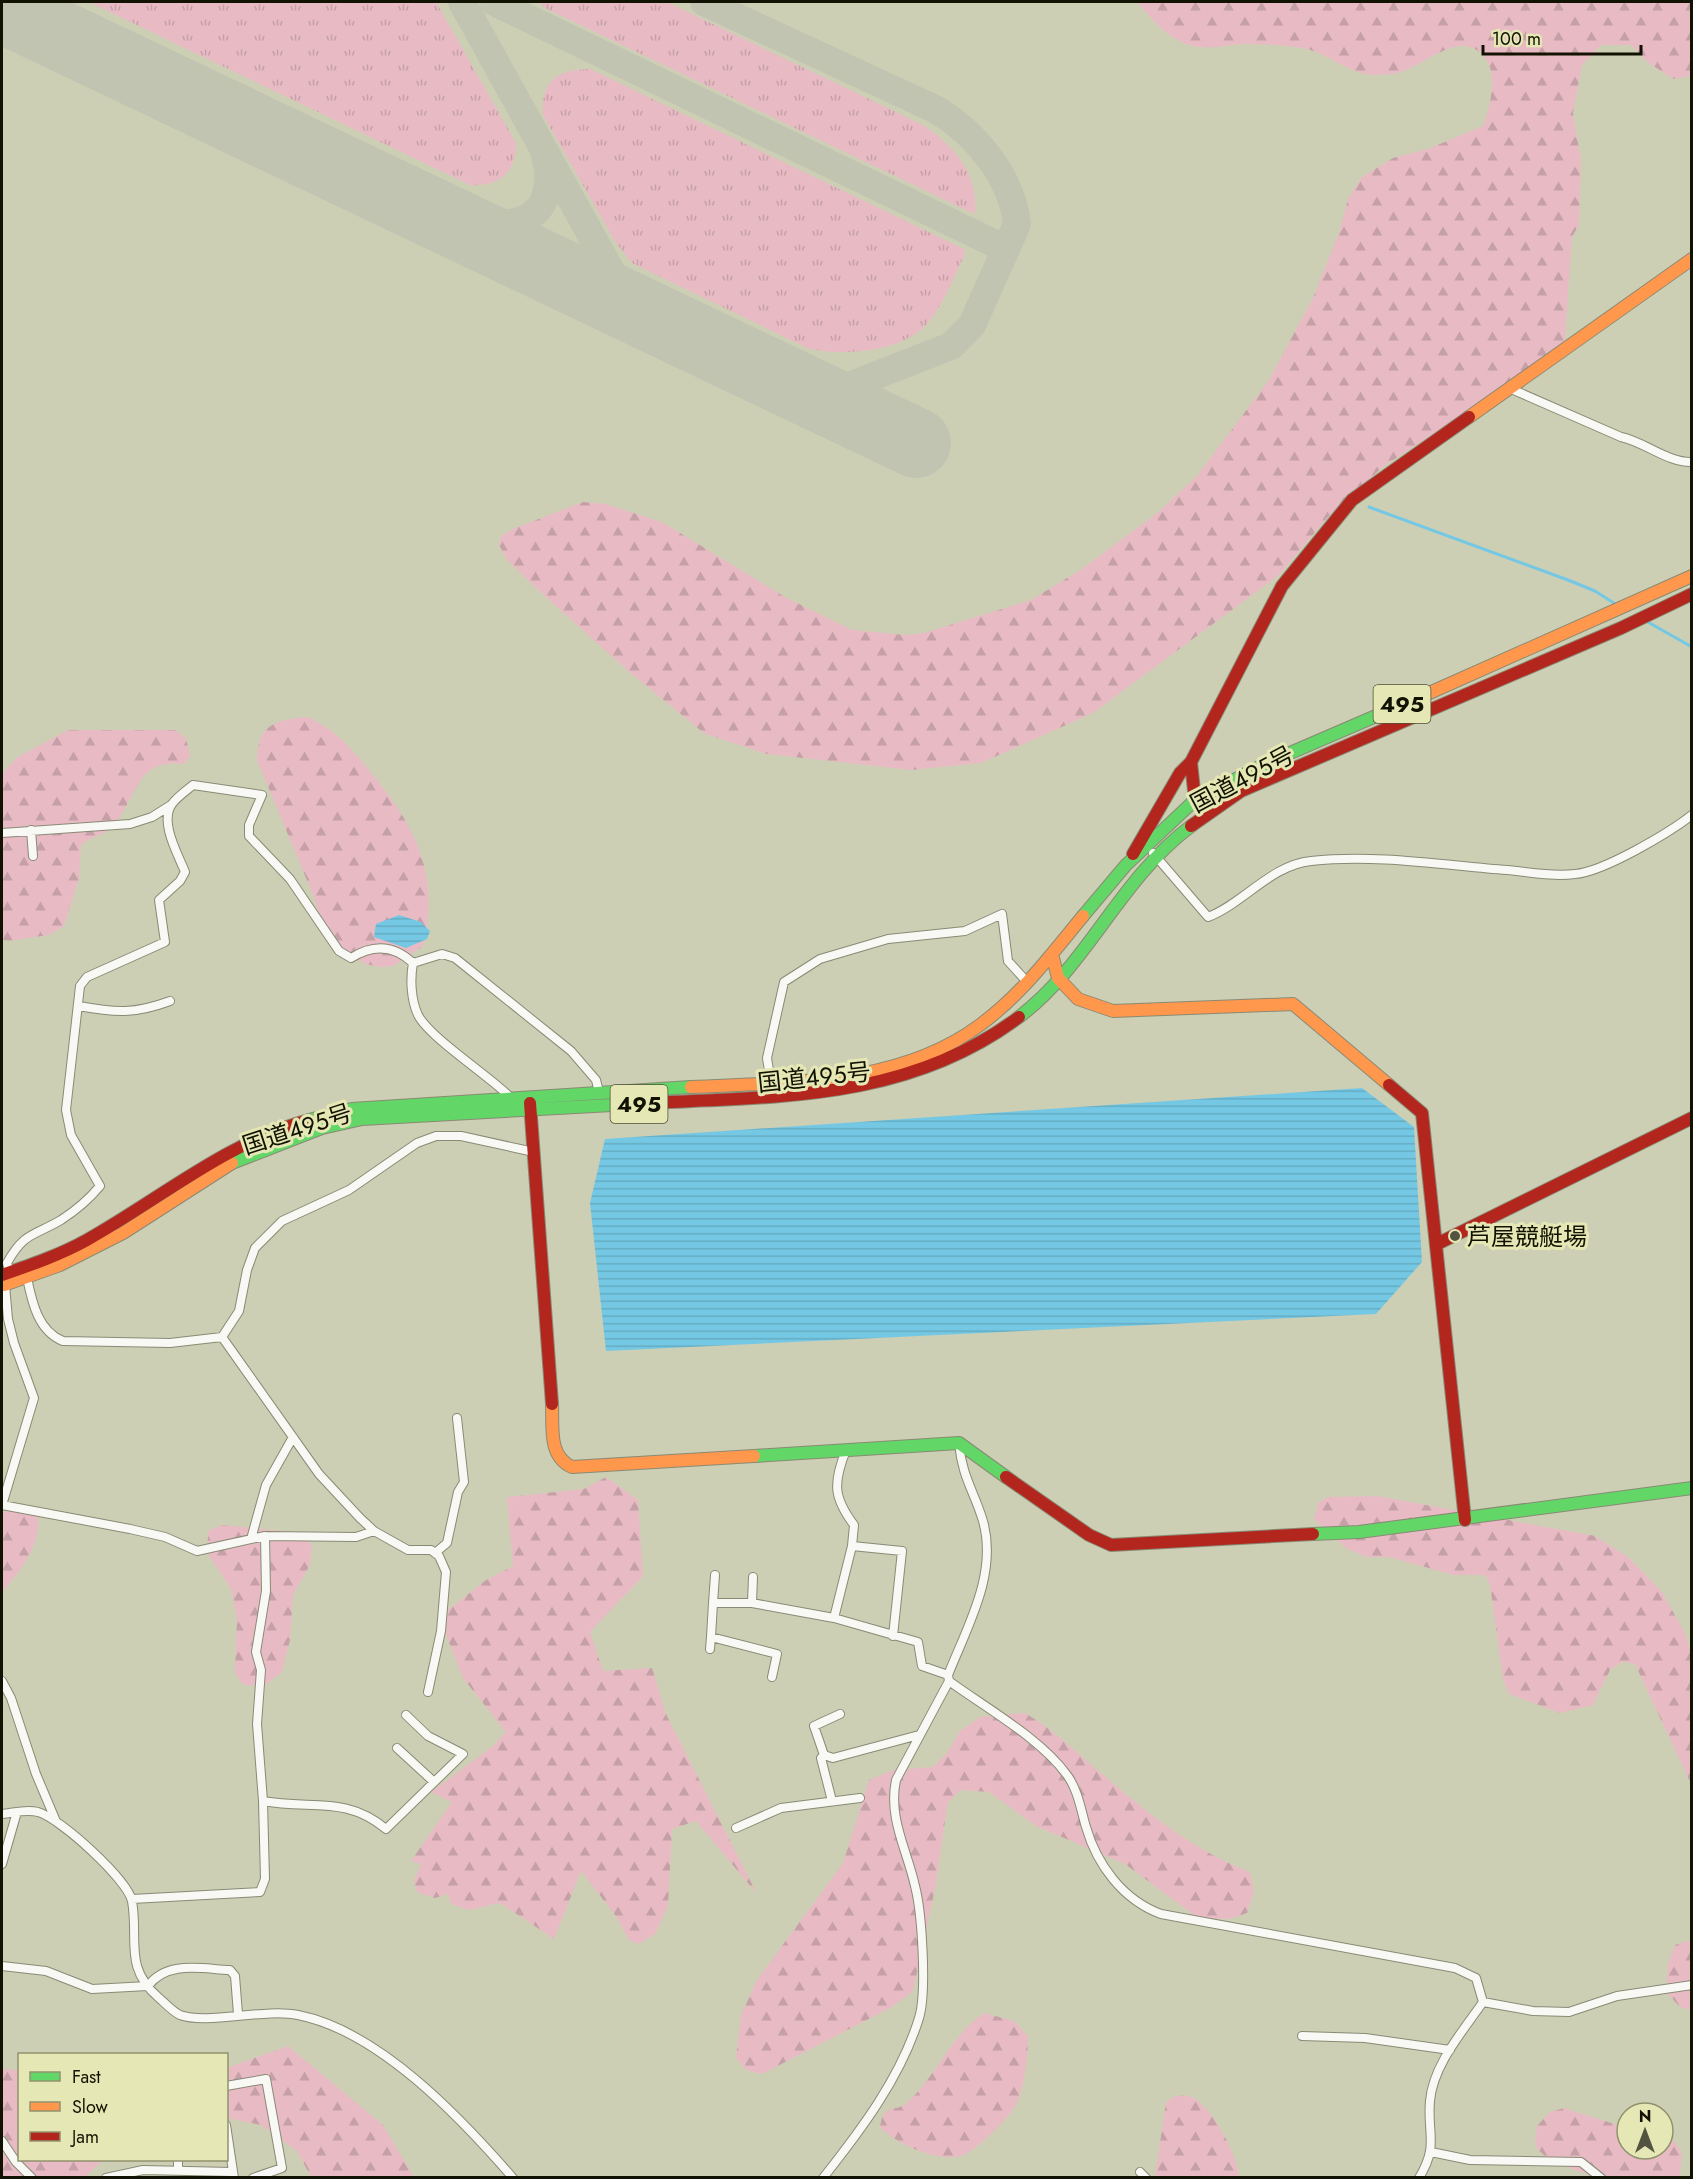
<svg xmlns="http://www.w3.org/2000/svg" width="1693" height="2179" viewBox="0 0 1693 2179" font-family="Jost,'Noto Sans JP',sans-serif">
  <style>
    .grass { fill: url(#grass-tufts) }
    .forest { fill: url(#forest-firs) }
    .water { fill: url(#water-rules) }
    .lines { fill: none; stroke-linecap: round; stroke-linejoin: round }
    .stream { stroke: #75c8e4; stroke-width: 3 }
    .taxiway { stroke: #c2c4b2; stroke-width: 28 }
    .runway { stroke: #c2c4b2; stroke-width: 70 }
    .street-casing { stroke: #898a75; stroke-width: 10 }
    .fast-casing { stroke: #898a75; stroke-width: 14 }
    .slow-casing { stroke: #898a75; stroke-width: 14 }
    .jam-casing { stroke: #898a75; stroke-width: 14 }
    .street { stroke: #f8f8f4; stroke-width: 8 }
    .fast { stroke: #63d668; stroke-width: 12 }
    .slow { stroke: #ff974d; stroke-width: 12 }
    .jam { stroke: #b3261e; stroke-width: 12 }
    .poi-dot { fill: #535440; stroke: #e5e8b5; stroke-width: 2 }
    .labels { text-anchor: middle; dominant-baseline: central; stroke-width: 6; stroke-linejoin: round; paint-order: stroke }
    .shield { fill: #e5e8b5; stroke: #515238; stroke-width: 1.5 }
    .shield-label { font-size: 22px; font-weight: bold; fill: #121202 }
    .street-label { font-size: 24px; fill: #121202; stroke: #e5e8b5 }
    .poi-label { font-size: 24px; fill: #121202; stroke: #e5e8b5; text-anchor: start }
  </style>
  <defs>
    <pattern id="grass-tufts" width="24" height="20" patternUnits="userSpaceOnUse" patternTransform="scale(1.5)"><rect width="24" height="20" fill="#e8bbc4"/><path d="M3 7l-1-3M5 7V3M7 7l1-3M15 17l-1-3M17 17v-4M19 17l1-3" fill="none" stroke="#c6a0a7"/></pattern>
    <pattern id="forest-firs" width="22" height="20" patternUnits="userSpaceOnUse" patternTransform="scale(1.5)"><rect width="22" height="20" fill="#e8bbc4"/><path d="M5 1l3.5 6h-7zM16 11l3.5 6h-7z" fill="#c6a0a7"/></pattern>
    <pattern id="water-rules" width="6" height="5" patternUnits="userSpaceOnUse" patternTransform="scale(1.5)"><rect width="6" height="5" fill="#75c8e4"/><path d="M0 2.5h6" fill="none" stroke="#64abc2"/></pattern>
  </defs>
  <rect width="100%" height="100%" fill="#cdcfb4"/>
  <path class="grass" d="M 89,2 L 436,2 L 516,143 C 516,173 499,187 470,185 Z
    M 539,2 L 667,2 L 923,125 C 954,146 978,173 975,212 L 972,213 L 545,8 Z
    M 590,69 L 964,249 L 964,256 C 953,279 943,306 926,325 C 901,352 840,357 807,348 L 632,263 L 616,243 L 543,115 C 541,79 558,70 590,69 Z"/>
  <path class="forest" d="M 1137,2 L 1691,2 L 1691,76 L 1674,79 L 1650,64 L 1631,45 L 1601,45 L 1582,65 L 1573,113 L 1581,160 L 1579,225 L 1572,237 L 1565,339 L 1559,352 L 1384,466 L 1327,518 L 1279,575 L 1093,713 L 981,763 L 911,770 L 767,754 L 705,734 L 628,671 L 536,588 L 507,560 L 499,545 L 501,536 L 515,528 L 583,502 L 605,504 L 662,522 L 785,597 L 852,630 L 905,635 L 924,633 L 1031,600 L 1082,569 L 1156,514 L 1197,476 L 1269,380 L 1313,298 L 1340,230 L 1348,199 L 1362,177 L 1393,158 L 1428,149 L 1483,126 C 1491,105 1501,64 1477,50 C 1449,34 1419,72 1392,74 C 1384,74 1373,76 1365,74 C 1348,71 1322,51 1302,48 C 1284,45 1261,44 1243,44 C 1223,45 1204,52 1184,43 C 1163,34 1152,19 1137,2 Z
    M 307,717 C 335,729 350,747 369,770 C 414,824 441,873 423,946 L 393,966 L 380,967 L 365,964 L 328,941 L 313,895 L 257,760 C 258,724 275,720 307,717 Z
    M 68,730 L 175,730 L 186,738 L 190,756 L 184,764 C 134,758 138,798 113,826 C 104,836 91,836 81,845 L 79,879 L 64,926 L 49,935 L 8,941 L 2,939 L 2,774 L 16,758 Z
    M 606,1477 L 638,1500 L 643,1576 L 590,1632 L 603,1671 L 652,1668 L 666,1714 L 757,1894 L 696,1821 L 672,1829 L 668,1906 L 655,1934 L 639,1944 L 629,1940 L 615,1915 L 581,1871 L 554,1939 L 500,1903 L 469,1910 L 451,1904 L 448,1894 L 435,1898 L 417,1892 L 414,1881 L 421,1864 L 411,1861 L 452,1802 L 431,1792 L 493,1746 L 506,1732 L 463,1678 L 439,1617 L 486,1580 L 513,1566 L 507,1497 L 584,1489 Z
    M 1377,1496 L 1595,1536 L 1628,1557 L 1662,1592 L 1686,1635 L 1691,1654 L 1691,1784 L 1635,1664 L 1622,1662 L 1610,1670 L 1593,1705 L 1560,1713 L 1509,1694 L 1503,1679 L 1490,1585 L 1485,1575 L 1454,1575 L 1389,1557 L 1366,1557 L 1346,1548 L 1314,1519 L 1318,1503 L 1328,1497 Z
    M 36,1508 C 46,1541 21,1569 2,1593 L 2,1512 Z
    M 223,1525 L 302,1533 L 312,1546 L 310,1565 L 293,1595 L 290,1640 L 282,1672 L 264,1686 L 246,1685 L 241,1683 L 235,1672 L 237,1619 L 231,1589 L 206,1551 L 209,1530 Z
    M 1025,1713 C 1057,1732 1080,1756 1108,1779 C 1151,1816 1197,1852 1250,1872 L 1254,1891 L 1247,1913 L 1229,1919 L 1198,1918 L 1125,1864 L 1036,1826 L 989,1792 L 961,1790 L 948,1802 L 935,1889 L 913,1991 L 892,2007 L 762,2074 L 746,2070 L 736,2058 L 741,2015 L 757,1980 L 843,1863 L 869,1780 L 894,1770 L 933,1767 L 947,1753 L 960,1731 L 980,1717 Z
    M 1691,1940 L 1691,2010 L 1680,2007 L 1666,1992 L 1668,1964 L 1675,1945 Z
    M 984,2013 L 1014,2021 L 1028,2036 C 1028,2055 1025,2092 1014,2108 C 1007,2120 977,2149 964,2155 C 940,2164 896,2144 880,2127 C 884,2102 894,2114 908,2102 C 937,2075 951,2035 984,2013 Z
    M 288,2046 L 383,2125 L 414,2177 L 311,2177 L 297,2151 L 261,2125 L 227,2118 L 227,2068 Z
    M 2,2069 L 19,2070 L 20,2160 L 103,2160 L 85,2177 L 2,2177 Z
    M 1175,2096 C 1179,2096 1185,2095 1189,2096 C 1211,2103 1238,2156 1239,2177 L 1155,2177 L 1166,2102 Z
    M 1564,2108 L 1627,2128 L 1627,2149 L 1663,2149 L 1663,2138 L 1674,2141 L 1682,2153 L 1680,2176 L 1595,2177 L 1551,2161 L 1537,2149 L 1535,2141 L 1537,2126 L 1550,2112 Z"/>
  <path class="water" d="M 399,915 L 421,922 L 430,931 L 427,939 L 406,948 L 374,937 L 376,924 Z
    M 1362,1088 L 1414,1127 L 1422,1262 L 1376,1314 L 606,1351 L 590,1203 L 605,1139 Z"/>
  <g class="lines">
    <path class="stream" d="M 1369,507 L 1568,580 L 1595,591 L 1617,605
      M 1646,621 L 1692,647"/>
    <path class="taxiway" d="M 462,2 L 632,309
      M 494,2 L 1006,249
      M 704,2 L 937,110 C 976,134 1012,177 1017,224 L 972,325 L 951,346 L 818,398
      M 400,198 C 434,211 527,249 545,197 C 550,183 549,170 545,156"/>
    <path class="runway" d="M 2,8 L 916,443"/>
    <defs>
      <path id="street" d="M 1509,388 L 1621,437 C 1645,442 1668,463 1692,462
        M 31,830 L 33,856
        M 2,833 L 130,824 L 152,817 L 171,805
        M 1153,853 L 1208,917 C 1244,903 1271,865 1311,861 C 1375,854 1443,865 1507,870 C 1529,872 1552,877 1575,874 C 1603,872 1669,833 1692,815
        M 413,963 L 442,954 L 455,958 L 571,1051 L 596,1080 L 599,1092
        M 79,1006 C 116,1013 135,1014 170,1001
        M 771,1083 L 767,1058 L 784,982 L 820,959 L 888,939 L 965,931 L 1002,914 L 1008,961 L 1028,983
        M 10,1273 L 7,1263 C 24,1232 34,1236 61,1220 C 75,1211 90,1198 100,1186 L 71,1135 L 66,1110 L 80,986 L 87,977 L 165,942 L 159,900 L 180,881 L 185,872 C 178,854 159,822 172,804 C 177,797 186,791 193,785 L 262,795 L 249,825 L 249,836 L 290,879 L 339,951 L 351,958 C 373,944 394,945 413,963 C 410,979 411,1000 418,1015 C 429,1037 488,1075 509,1096
        M 27,1278 C 32,1302 38,1331 63,1341 L 170,1343 L 222,1337 L 239,1311 L 247,1270 L 255,1248 L 282,1221 L 349,1190 L 417,1143 L 436,1136 L 461,1136 L 534,1152
        M 5,1285 L 8,1319 L 14,1343 L 34,1398 L 2,1505 L 130,1529 L 165,1537 L 197,1551 L 265,1536 L 356,1537 L 374,1531
        M 222,1337 L 319,1474 L 360,1518 L 374,1531 L 408,1550 L 431,1550 L 439,1556 L 446,1572 L 441,1631 L 428,1692
        M 846,1450 C 833,1483 833,1497 854,1525 L 852,1546 L 834,1618 L 918,1642 L 922,1666 L 948,1675
        M 251,1539 L 266,1485 L 293,1437
        M 852,1546 L 902,1551 L 893,1636
        M 435,1553 L 447,1543 L 458,1492 L 464,1482 L 457,1418
        M 715,1575 L 713,1603 L 752,1603 L 834,1618
        M 713,1603 L 711,1637 L 777,1654 L 772,1677
        M 752,1603 L 753,1577
        M 710,1649 L 711,1637
        M 2,1681 L 11,1698 L 36,1774 L 55,1819
        M 949,1681 C 986,1708 1040,1738 1067,1775 C 1078,1790 1081,1810 1086,1827 C 1097,1865 1123,1900 1161,1914 L 1455,1968 L 1476,1978 L 1483,2002 C 1463,2031 1433,2065 1430,2101 C 1427,2134 1439,2145 1419,2178
        M 840,1714 L 814,1726 L 824,1755 L 833,1758 L 919,1735
        M 397,1748 L 434,1782
        M 824,1755 L 821,1758 L 832,1801
        M 263,1801 C 310,1810 346,1795 386,1829 L 463,1754 L 428,1736 L 406,1715
        M 2,1814 C 14,1813 25,1809 38,1812 C 60,1818 127,1879 132,1901 C 139,1940 123,1967 159,1998 C 165,2003 173,2012 180,2015 C 207,2025 264,2008 298,2015 C 379,2031 461,2118 513,2178
        M 736,1828 L 781,1808 L 860,1798
        M 2,1864 L 17,1812
        M 132,1899 L 260,1892 L 265,1879 L 263,1801 L 257,1724 L 261,1670 L 256,1652 L 266,1591 L 265,1536
        M 2,1966 L 46,1971 L 92,1989 L 148,1986 C 167,1960 202,1969 230,1970 L 235,1976 L 238,2014
        M 1483,2002 L 1533,2011 L 1569,2012 L 1617,1996 L 1692,1985
        M 1302,2036 L 1365,2038 L 1450,2050
        M 226,2086 L 266,2079 L 282,2168 L 253,2178
        M 226,2125 L 234,2178
        M 2,2141 L 16,2162 L 32,2178
        M 1431,2152 L 1470,2160 L 1581,2162 L 1601,2178
        M 178,2160 L 178,2170
        M 1140,2172 L 1146,2178
        M 106,2178 L 143,2170 L 232,2172
        M 823,2178 C 861,2130 901,2077 919,2018 C 927,1992 922,1913 915,1886 C 907,1850 888,1818 896,1780 L 949,1681 L 948,1675 C 967,1627 998,1574 983,1521 C 974,1491 962,1477 959,1443"/>
      <path id="fast" d="M 1083,916 L 1126,865 L 1195,800 L 1267,763 L 1427,694
        M 1019,1017 C 1088,965 1119,880 1191,826
        M 309,1120 L 352,1109 L 691,1087
        M 232,1163 L 322,1128 L 362,1119 L 630,1104
        M 754,1456 L 959,1443 L 1006,1477
        M 1313,1534 L 1359,1532 L 1692,1488"/>
      <path id="slow" d="M 1469,417 L 1692,259
        M 1427,694 L 1692,576
        M 1052,954 L 1058,978 L 1078,999 L 1113,1011 L 1293,1004 L 1389,1085
        M 691,1087 C 788,1082 898,1086 980,1025 C 1021,995 1051,955 1083,916
        M 4,1285 L 60,1265 L 123,1233 L 232,1163
        M 552,1404 C 553,1428 548,1456 572,1467 L 754,1456"/>
      <path id="jam" d="M 1195,800 L 1191,762 L 1282,586 L 1352,500 L 1469,417
        M 1191,826 L 1241,791 L 1621,628 L 1692,594
        M 1133,854 L 1180,773 L 1191,762
        M 1389,1085 L 1422,1113 L 1465,1520
        M 530,1103 L 552,1404
        M 630,1104 C 767,1096 903,1104 1019,1017
        M 1437,1244 L 1692,1118
        M 2,1275 C 31,1265 60,1255 87,1240 C 160,1199 227,1142 309,1120
        M 1006,1477 L 1089,1535 L 1111,1545 L 1313,1534"/>
    </defs>
    <use href="#street" class="street-casing"/>
    <use href="#fast" class="fast-casing"/>
    <use href="#slow" class="slow-casing"/>
    <use href="#jam" class="jam-casing"/>
    <use href="#street" class="street"/>
    <use href="#fast" class="fast"/>
    <use href="#slow" class="slow"/>
    <use href="#jam" class="jam"/>
  </g>
  <circle class="poi-dot" cx="1455" cy="1236" r="6"/>
  <g class="labels">
    <g class="shield">
      <rect x="1373.5" y="685" width="57" height="38" rx="4.5"/>
      <rect x="610.5" y="1085" width="57" height="38" rx="4.5"/>
    </g>
    <g class="shield-label">
      <text x="1402" y="704">495</text>
      <text x="639" y="1104">495</text>
    </g>
    <g class="street-label">
      <text transform="translate(1242 779) rotate(-28)">国道495号</text>
      <text transform="translate(814 1077) rotate(-6)">国道495号</text>
      <text transform="translate(297 1129) rotate(-18)">国道495号</text>
    </g>
    <g class="poi-label">
      <text x="1467" y="1236">芦屋競艇場</text>
    </g>
  </g>
  <rect width="1693" height="2179" fill="none" stroke="#121202" stroke-width="6"/>
  <rect x="18" y="2053" width="210" height="108" fill="#e5e8b5" stroke="#91926d" stroke-width="1.5"/>
  <rect x="30" y="2072" width="30" height="9" fill="#63d668" stroke="#91926d" stroke-width="1.5"/>
  <text x="72" y="2083" font-size="18" fill="#121202">Fast</text>
  <rect x="30" y="2102" width="30" height="9" fill="#ff974d" stroke="#91926d" stroke-width="1.5"/>
  <text x="72" y="2113" font-size="18" fill="#121202">Slow</text>
  <rect x="30" y="2132" width="30" height="9" fill="#b3261e" stroke="#91926d" stroke-width="1.5"/>
  <text x="72" y="2143" font-size="18" fill="#121202">Jam</text>
  <g transform="translate(1645 2131)"><circle r="28" fill="#e5e8b5" stroke="#91926d" stroke-width="1.5"/>
  <path d="M0-4.5L10 22L0 15L-10 22Z" fill="#535440"/>
  <text y="-9" font-size="16" font-weight="bold" text-anchor="middle" fill="#121202">N</text>
  </g>
  <path d="M1483 45v9h158v-9" fill="none" stroke="#121202" stroke-width="3"/>
  <text x="1492" y="45" font-size="18" fill="#121202" stroke="#e5e8b5" stroke-width="4.5" paint-order="stroke">100 m</text>
</svg>
